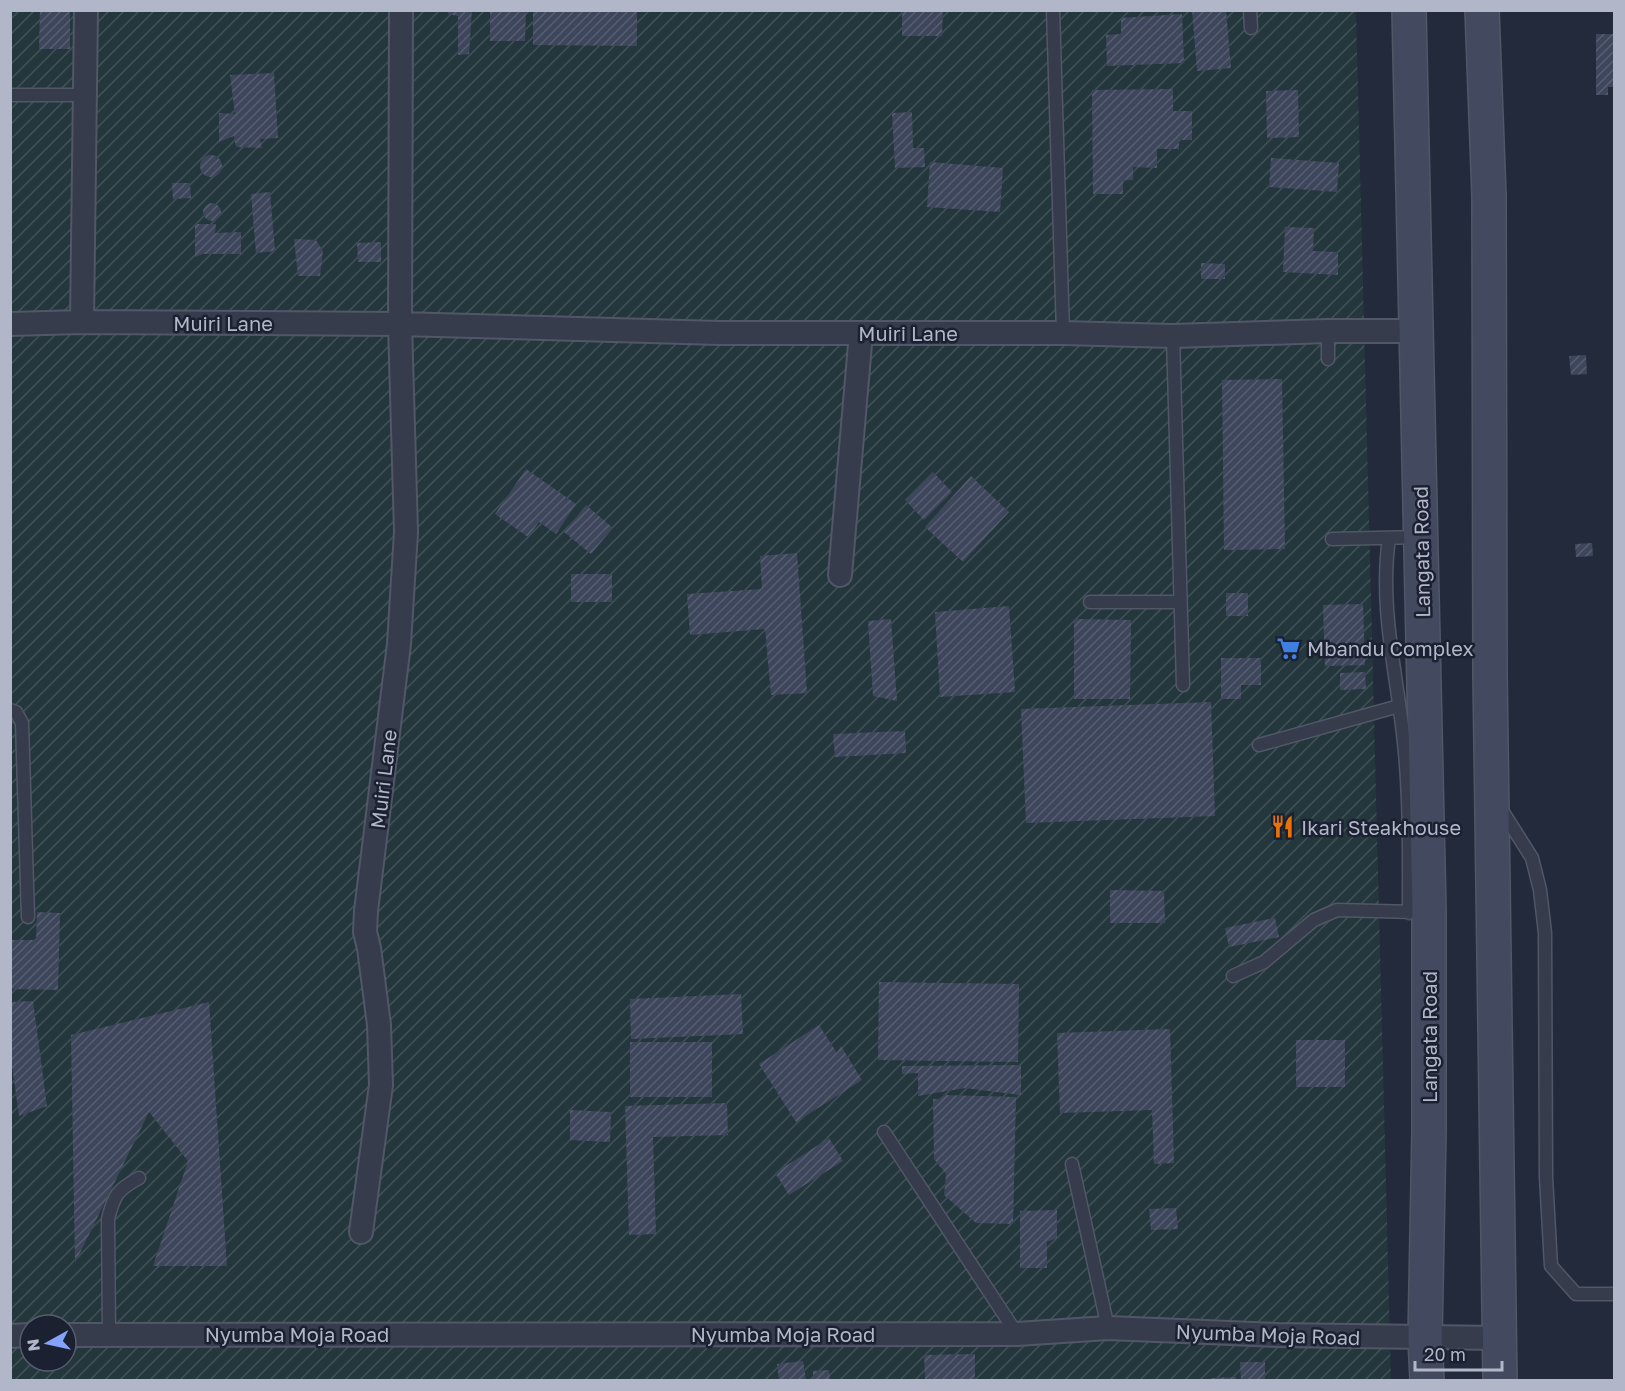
<svg xmlns="http://www.w3.org/2000/svg" width="1625" height="1391" viewBox="0 0 1625 1391" font-family="'Golos Text',sans-serif">
  <style>
    .garden { fill: url(#garden-furrows); fill-rule: evenodd }
    .building { fill: url(#building-hatch) }
    .lines { fill: none; stroke-linecap: round; stroke-linejoin: round }
    .lane-casing { stroke: #515767; stroke-width: 15 }
    .street-casing { stroke: #515767; stroke-width: 26 }
    .secondary-casing { stroke: #515767; stroke-width: 36 }
    .lane { stroke: #363c4c; stroke-width: 12 }
    .street { stroke: #363c4c; stroke-width: 22 }
    .secondary { stroke: #434a5f; stroke-width: 33 }
    .labels { text-anchor: middle; dominant-baseline: central; stroke-width: 5; stroke-linejoin: round; paint-order: stroke }
    .street-label { font-size: 20px; fill: #b1b7c8; stroke: #1b2131 }
    .poi-label { font-size: 20px; fill: #b1b7c8; stroke: #1b2131; text-anchor: start }
  </style>
  <defs>
    <pattern id="garden-furrows" width="10" height="10" patternUnits="userSpaceOnUse" patternTransform="scale(1.5)"><rect width="10" height="10" fill="#24373d"/><path d="M-1 1l2-2M0 10L10 0M9 11l2-2" fill="none" stroke="#415258"/></pattern>
    <pattern id="building-hatch" width="6" height="6" patternUnits="userSpaceOnUse" patternTransform="scale(1.5)"><rect width="6" height="6" fill="#3e465c"/><path d="M-1 1l2-2M0 6l6-6M5 7l2-2" fill="none" stroke="#585e72"/></pattern>
  </defs>
  <rect width="100%" height="100%" fill="#222a3c"/>
  <path class="garden" d="M 10,11 L 1356,11 L 1391,1380 L 11,1380 ZM 30,1325 L 66,1325 L 66,1361 L 30,1361 Z"/>
  <path class="building" d="M 40,10 L 70,10 L 70,49 L 39,49 Z
    M 448,10 L 472,10 L 469,54 L 458,55 L 458,16 L 448,14 Z
    M 490,10 L 526,10 L 525,41 L 490,41 Z
    M 533,10 L 637,10 L 637,46 L 533,45 Z
    M 902,10 L 943,10 L 942,36 L 902,36 Z
    M 1192,10 L 1226,10 L 1231,68 L 1197,71 Z
    M 1182,14 L 1184,63 L 1107,66 L 1106,35 L 1121,34 L 1121,18 Z
    M 1596,34 L 1614,34 L 1614,87 L 1608,87 L 1608,95 L 1596,95 Z
    M 274,73 L 278,138 L 260,139 L 262,148 L 236,147 L 234,136 L 219,142 L 219,113 L 235,114 L 230,75 Z
    M 1173,89 L 1173,111 L 1192,111 L 1192,140 L 1179,140 L 1179,149 L 1157,149 L 1157,168 L 1133,167 L 1133,180 L 1123,180 L 1123,194 L 1093,194 L 1092,90 Z
    M 1298,90 L 1299,137 L 1267,138 L 1266,91 Z
    M 912,112 L 913,148 L 924,148 L 925,167 L 895,168 L 892,113 Z
    M200 166a11 11 0 1 1 22 0a11 11 0 1 1-22 0Z
    M 1271,158 L 1339,163 L 1337,192 L 1269,187 Z
    M 930,162 L 1003,168 L 1000,212 L 927,207 Z
    M 172,183 L 190,183 L 191,198 L 173,199 Z
    M 270,192 L 275,251 L 256,253 L 251,194 Z
    M203 212a9 9 0 1 1 18 0a9 9 0 1 1-18 0Z
    M 195,224 L 216,224 L 215,233 L 241,232 L 241,254 L 203,254 L 195,257 Z
    M 1285,227 L 1314,228 L 1313,251 L 1338,252 L 1338,275 L 1283,272 Z
    M 294,239 L 316,240 L 323,251 L 320,276 L 298,276 Z
    M 381,242 L 381,262 L 358,262 L 357,243 Z
    M 1201,263 L 1225,264 L 1225,279 L 1201,279 Z
    M 1586,355 L 1587,374 L 1571,375 L 1569,356 Z
    M 1282,379 L 1285,549 L 1224,550 L 1222,380 Z
    M 526,469 L 576,504 L 556,534 L 539,522 L 528,537 L 495,514 Z
    M 933,472 L 952,492 L 924,520 L 905,500 Z
    M 971,476 L 1009,512 L 963,562 L 925,527 Z
    M 586,505 L 613,528 L 591,554 L 564,532 Z
    M 1592,543 L 1593,556 L 1576,557 L 1575,544 Z
    M 797,553 L 807,693 L 771,695 L 765,629 L 690,635 L 687,594 L 762,589 L 760,556 Z
    M 571,574 L 612,574 L 612,602 L 571,602 Z
    M 1226,593 L 1248,593 L 1248,616 L 1226,616 Z
    M 1363,604 L 1365,665 L 1325,666 L 1323,605 Z
    M 1009,606 L 1015,692 L 940,697 L 935,612 Z
    M 891,619 L 897,701 L 873,696 L 868,621 Z
    M 1074,619 L 1131,620 L 1130,699 L 1074,699 Z
    M 1221,658 L 1261,658 L 1261,685 L 1241,685 L 1241,699 L 1221,699 Z
    M 1365,672 L 1366,689 L 1340,690 L 1340,673 Z
    M 1211,702 L 1215,816 L 1026,823 L 1021,709 Z
    M 905,731 L 906,753 L 835,757 L 833,734 Z
    M 1110,890 L 1164,891 L 1165,923 L 1110,923 Z
    M 37,912 L 60,913 L 58,990 L 10,989 L 10,940 L 36,940 Z
    M 1275,918 L 1279,937 L 1229,947 L 1225,928 Z
    M 879,982 L 1019,984 L 1018,1062 L 878,1060 Z
    M 741,994 L 743,1034 L 631,1039 L 630,999 Z
    M 33,1001 L 47,1106 L 19,1116 L 10,1051 L 10,1002 Z
    M 209,1002 L 227,1266 L 153,1266 L 188,1161 L 149,1112 L 75,1263 L 71,1035 Z
    M 819,1025 L 837,1053 L 841,1046 L 862,1080 L 796,1122 L 759,1064 Z
    M 1170,1029 L 1174,1163 L 1154,1164 L 1152,1110 L 1060,1113 L 1057,1033 Z
    M 1296,1040 L 1345,1040 L 1345,1087 L 1296,1087 Z
    M 630,1042 L 712,1042 L 712,1097 L 630,1097 Z
    M 1021,1065 L 1021,1095 L 965,1088 L 918,1096 L 918,1073 L 902,1074 L 902,1066 Z
    M 944,1095 L 1016,1097 L 1013,1224 L 976,1223 L 944,1195 L 946,1174 L 934,1159 L 933,1099 L 939,1099 Z
    M 727,1103 L 728,1135 L 653,1137 L 656,1234 L 629,1235 L 625,1106 Z
    M 570,1110 L 611,1112 L 610,1142 L 570,1140 Z
    M 829,1138 L 843,1161 L 789,1195 L 775,1173 Z
    M 1176,1208 L 1178,1229 L 1151,1230 L 1149,1209 Z
    M 1057,1210 L 1057,1238 L 1047,1242 L 1047,1268 L 1020,1268 L 1020,1211 Z
    M 975,1354 L 975,1380 L 925,1380 L 924,1355 Z
    M 803,1361 L 806,1380 L 779,1380 L 777,1364 Z
    M 1240,1362 L 1265,1362 L 1265,1380 L 1241,1380 Z
    M 829,1370 L 830,1380 L 813,1380 L 813,1371 Z
    M 1236,1377 L 1236,1380 L 1211,1380 L 1211,1378 Z"/>
  <g class="lines">
    <defs>
      <path id="lane" d="M 1053,10 L 1063,333
        M 1250,10 L 1251,28
        M 10,95 L 85,95
        M 1328,331 L 1328,359
        M 1173,336 L 1183,685
        M 1389,538 C 1379,609 1397,673 1404,743 C 1410,799 1409,856 1409,913
        M 1332,539 L 1420,537
        M 1090,602 L 1180,602
        M 10,710 L 16,712 L 22,723 L 28,917
        M 1259,745 L 1399,706
        M 1501,809 L 1532,858 L 1540,890 L 1545,933 L 1546,1177 L 1551,1266 L 1576,1294 L 1614,1294
        M 1233,976 L 1264,962 L 1314,920 L 1337,910 L 1415,912
        M 884,1132 L 1017,1334
        M 1072,1164 L 1108,1328
        M 109,1335 L 108,1219 C 114,1195 117,1190 139,1178"/>
      <path id="street" d="M 82,322 L 86,10
        M 10,324 L 82,322 L 400,324 L 719,333 L 1063,333 L 1173,336 L 1328,331 L 1416,331
        M 840,575 L 861,333
        M 361,1232 L 381,1085 L 379,1025 L 369,948 L 365,932 L 366,911 L 399,644 L 406,532 L 400,324 L 401,10
        M 66,1335 L 1017,1334 L 1108,1328 L 1277,1335 L 1499,1338
        M 10,1336 L 30,1335"/>
      <path id="secondary" d="M 1409,10 L 1429,911 L 1429,1130 L 1425,1338 L 1427,1380
        M 1482,10 L 1489,196 L 1490,674 L 1500,1380"/>
    </defs>
    <use href="#lane" class="lane-casing"/>
    <use href="#street" class="street-casing"/>
    <use href="#secondary" class="secondary-casing"/>
    <use href="#lane" class="lane"/>
    <use href="#street" class="street"/>
    <use href="#secondary" class="secondary"/>
  </g>
  <defs>
    <symbol id="supermarket-bare" viewBox="-9 -9 18 18"><path d="M-6-5.5h2.5l.6 2H6L4.5 2H-2.5L-4.4-4H-6ZM-1.5 3.2a1.3 1.3 0 1 0 .1 0ZM3 3.2a1.3 1.3 0 1 0 .1 0Z" fill="#3f7fe0" stroke="#1b2131" stroke-width="2.5" paint-order="stroke"/></symbol>
    <symbol id="restaurant-bare" viewBox="-9 -9 18 18"><path d="M-5-6h1v4h1v-4h1v4h1v-4h1v5L-1.5 .5V6h-2V.5L-5-1ZM5-6V6H3V1.5H1.5Q1.5-4 5-6Z" fill="#e8710a" stroke="#1b2131" stroke-width="2.5" paint-order="stroke"/></symbol>
  </defs>
  <g fill-rule="evenodd">
    <use href="#supermarket-bare" x="1272" y="632" width="33" height="33"/>
    <use href="#restaurant-bare" x="1266" y="810" width="33" height="33"/>
  </g>
  <g class="labels">
    <g class="street-label">
      <text x="223" y="323">Muiri Lane</text>
      <text x="908" y="333">Muiri Lane</text>
      <text transform="translate(1421 552) rotate(-91)">Langata Road</text>
      <text transform="translate(383 779) rotate(-83)">Muiri Lane</text>
      <text transform="translate(1429 1037) rotate(-90)">Langata Road</text>
      <text x="297" y="1334">Nyumba Moja Road</text>
      <text x="783" y="1334">Nyumba Moja Road</text>
      <text transform="translate(1268 1334) rotate(2)">Nyumba Moja Road</text>
    </g>
    <g class="poi-label">
      <text x="1307" y="648">Mbandu Complex</text>
      <text x="1301" y="827">Ikari Steakhouse</text>
    </g>
  </g>
  <rect width="1625" height="1391" fill="none" stroke="#b1b7c8" stroke-width="24"/>
  <g transform="translate(48 1343) rotate(262)"><circle r="28" fill="#1b2131" stroke="#575d6d" stroke-width="1.5"/>
  <path d="M0-4.5L10 22L0 15L-10 22Z" fill="#83a2fa"/>
  <text y="-9" font-size="16" font-weight="bold" text-anchor="middle" fill="#b1b7c8">N</text>
  </g>
  <path d="M1415 1361v9h87v-9" fill="none" stroke="#b1b7c8" stroke-width="3"/>
  <text x="1424" y="1361" font-size="18" fill="#b1b7c8" stroke="#1b2131" stroke-width="4.5" paint-order="stroke">20 m</text>
</svg>
